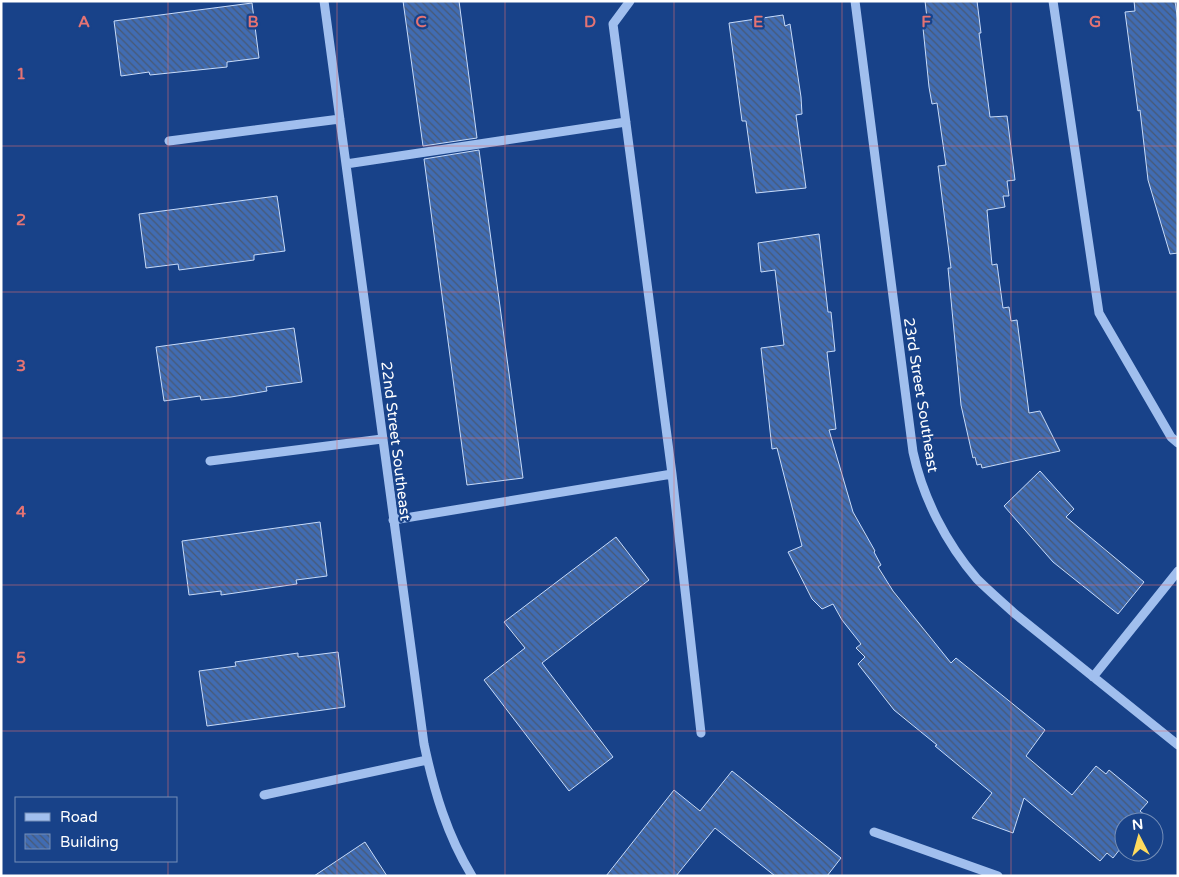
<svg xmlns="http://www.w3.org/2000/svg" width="1179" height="877" viewBox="0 0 1179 877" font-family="'Varela Round',sans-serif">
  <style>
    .building { fill: url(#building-back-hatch); stroke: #c7dbfa }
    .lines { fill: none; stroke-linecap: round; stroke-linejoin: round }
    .minor { stroke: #a1bfee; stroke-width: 9 }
    .grid { fill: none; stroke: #e47373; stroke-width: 1; stroke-opacity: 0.55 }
    .labels { text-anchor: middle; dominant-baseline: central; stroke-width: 4.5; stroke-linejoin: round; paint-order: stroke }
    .street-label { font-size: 15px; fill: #fff; stroke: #184289 }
    .grid-label { font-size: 16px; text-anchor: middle; font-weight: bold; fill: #e47373; stroke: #184289; stroke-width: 4.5; stroke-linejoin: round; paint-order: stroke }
  </style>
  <defs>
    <pattern id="building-back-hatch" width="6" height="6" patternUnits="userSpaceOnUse" patternTransform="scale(1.25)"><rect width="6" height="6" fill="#416cb2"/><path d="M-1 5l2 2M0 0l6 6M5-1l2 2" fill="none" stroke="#485975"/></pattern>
  </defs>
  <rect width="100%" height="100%" fill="#184289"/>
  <path class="building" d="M 403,1 L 459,1 L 477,138 L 423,146 Z
    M 925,1 L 977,1 L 981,33 L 979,33 L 990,117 L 1007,116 L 1015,180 L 1007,181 L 1009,196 L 1003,196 L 1005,207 L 987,210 L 992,265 L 997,264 L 1003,308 L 1009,307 L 1011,321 L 1017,320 L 1029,413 L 1040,411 L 1060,451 L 982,468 L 981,464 L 977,465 L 975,457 L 973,458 L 961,405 L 948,268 L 951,268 L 938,166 L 946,165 L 937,103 L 932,104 L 929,87 L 922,18 L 927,18 Z
    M 1134,1 L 1175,1 L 1178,22 L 1178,253 L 1170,254 L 1148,180 L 1140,110 L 1138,111 L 1125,12 L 1135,11 Z
    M 252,3 L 259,58 L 227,62 L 227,67 L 150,75 L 149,72 L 121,76 L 114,21 Z
    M 783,15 L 785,26 L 790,24 L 801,97 L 802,114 L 796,115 L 806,188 L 756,193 L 746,121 L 742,121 L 729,23 Z
    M 479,150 L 523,478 L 467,485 L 424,159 Z
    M 277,196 L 285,251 L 254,255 L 254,260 L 179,270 L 178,264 L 146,268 L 139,214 Z
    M 819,234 L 828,312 L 831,312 L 835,351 L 827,352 L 836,429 L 829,430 L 853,512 L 875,551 L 874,552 L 881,565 L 878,567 L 893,591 L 951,663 L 956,658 L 1045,730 L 1026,756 L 1072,795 L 1096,766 L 1106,774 L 1109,770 L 1148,802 L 1140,811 L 1146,816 L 1142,822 L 1124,822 L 1124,844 L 1113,858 L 1107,853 L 1100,861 L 1024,798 L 1013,833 L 972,818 L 992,793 L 935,746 L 937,745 L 894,710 L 858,664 L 865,657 L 856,648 L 861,644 L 842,620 L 833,604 L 822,609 L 812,599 L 788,552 L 802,546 L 777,448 L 772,449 L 761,348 L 784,345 L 775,270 L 761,272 L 758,243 Z
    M 294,328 L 302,382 L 266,387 L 267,391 L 231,397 L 201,400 L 200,396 L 164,401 L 156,347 Z
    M 1040,471 L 1074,509 L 1066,517 L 1144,582 L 1118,614 L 1053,562 L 1004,506 Z
    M 320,522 L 327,576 L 296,580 L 297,584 L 235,593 L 221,595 L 221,591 L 189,595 L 182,541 Z
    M 616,537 L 649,580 L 542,663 L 613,757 L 569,791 L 484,680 L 525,648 L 504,622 Z
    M 338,652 L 345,707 L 207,726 L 199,671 L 236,666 L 235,662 L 298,653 L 298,657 Z
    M 732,771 L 841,858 L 827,876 L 775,876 L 715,828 L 676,876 L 606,876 L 674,790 L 700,811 Z
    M 365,842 L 387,876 L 314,876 Z"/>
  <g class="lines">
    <path class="minor" d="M 324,1 L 424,744 C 434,791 447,835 472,876
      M 630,1 L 613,24 L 672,474 L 701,733
      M 855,1 L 913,452 C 923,498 946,543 977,579 C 989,591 1002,602 1014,613 L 1178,745
      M 1053,1 L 1099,313 L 1171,437 L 1178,443
      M 169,141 L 340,119
      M 346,164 L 626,122
      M 210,461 L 382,439
      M 393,520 L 672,474
      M 1093,677 L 1178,571
      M 264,795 L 427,760
      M 874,832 L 998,876"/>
  </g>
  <path class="grid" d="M 168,1 L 168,798M 337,1 L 337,876M 505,1 L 505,876M 674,1 L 674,876M 842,1 L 842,876M 1011,1 L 1011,876M 1,146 L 1178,146M 1,292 L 1178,292M 1,438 L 1178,438M 1,585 L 1178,585M 1,731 L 1178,731M 168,861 L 168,876"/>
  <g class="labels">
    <g class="street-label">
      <text transform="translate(921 395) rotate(81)">23rd Street Southeast</text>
      <text transform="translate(396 441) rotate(83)">22nd Street Southeast</text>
    </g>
  </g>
  <g class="grid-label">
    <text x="84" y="27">A</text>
    <text x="253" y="27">B</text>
    <text x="421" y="27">C</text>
    <text x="590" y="27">D</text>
    <text x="758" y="27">E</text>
    <text x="926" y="27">F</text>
    <text x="1095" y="27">G</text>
    <text x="21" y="79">1</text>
    <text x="21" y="225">2</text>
    <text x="21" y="371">3</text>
    <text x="21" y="517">4</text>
    <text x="21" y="663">5</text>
  </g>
  <rect width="1179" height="877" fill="none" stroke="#ffffff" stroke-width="5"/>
  <rect x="15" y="797" width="162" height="65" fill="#184289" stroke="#748eb8"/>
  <rect x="25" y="813" width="25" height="8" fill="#a1bfee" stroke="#748eb8"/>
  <text x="60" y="822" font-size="15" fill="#ffffff">Road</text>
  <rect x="25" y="834" width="25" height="15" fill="url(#building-back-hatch)" stroke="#748eb8"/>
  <text x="60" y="847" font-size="15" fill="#ffffff">Building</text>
  <g transform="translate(1139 837) rotate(354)"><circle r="24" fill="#184289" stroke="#748eb8"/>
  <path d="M0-4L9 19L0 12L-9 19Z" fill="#ffdb5e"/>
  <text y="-8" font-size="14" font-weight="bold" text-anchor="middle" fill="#ffffff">N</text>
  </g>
</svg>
